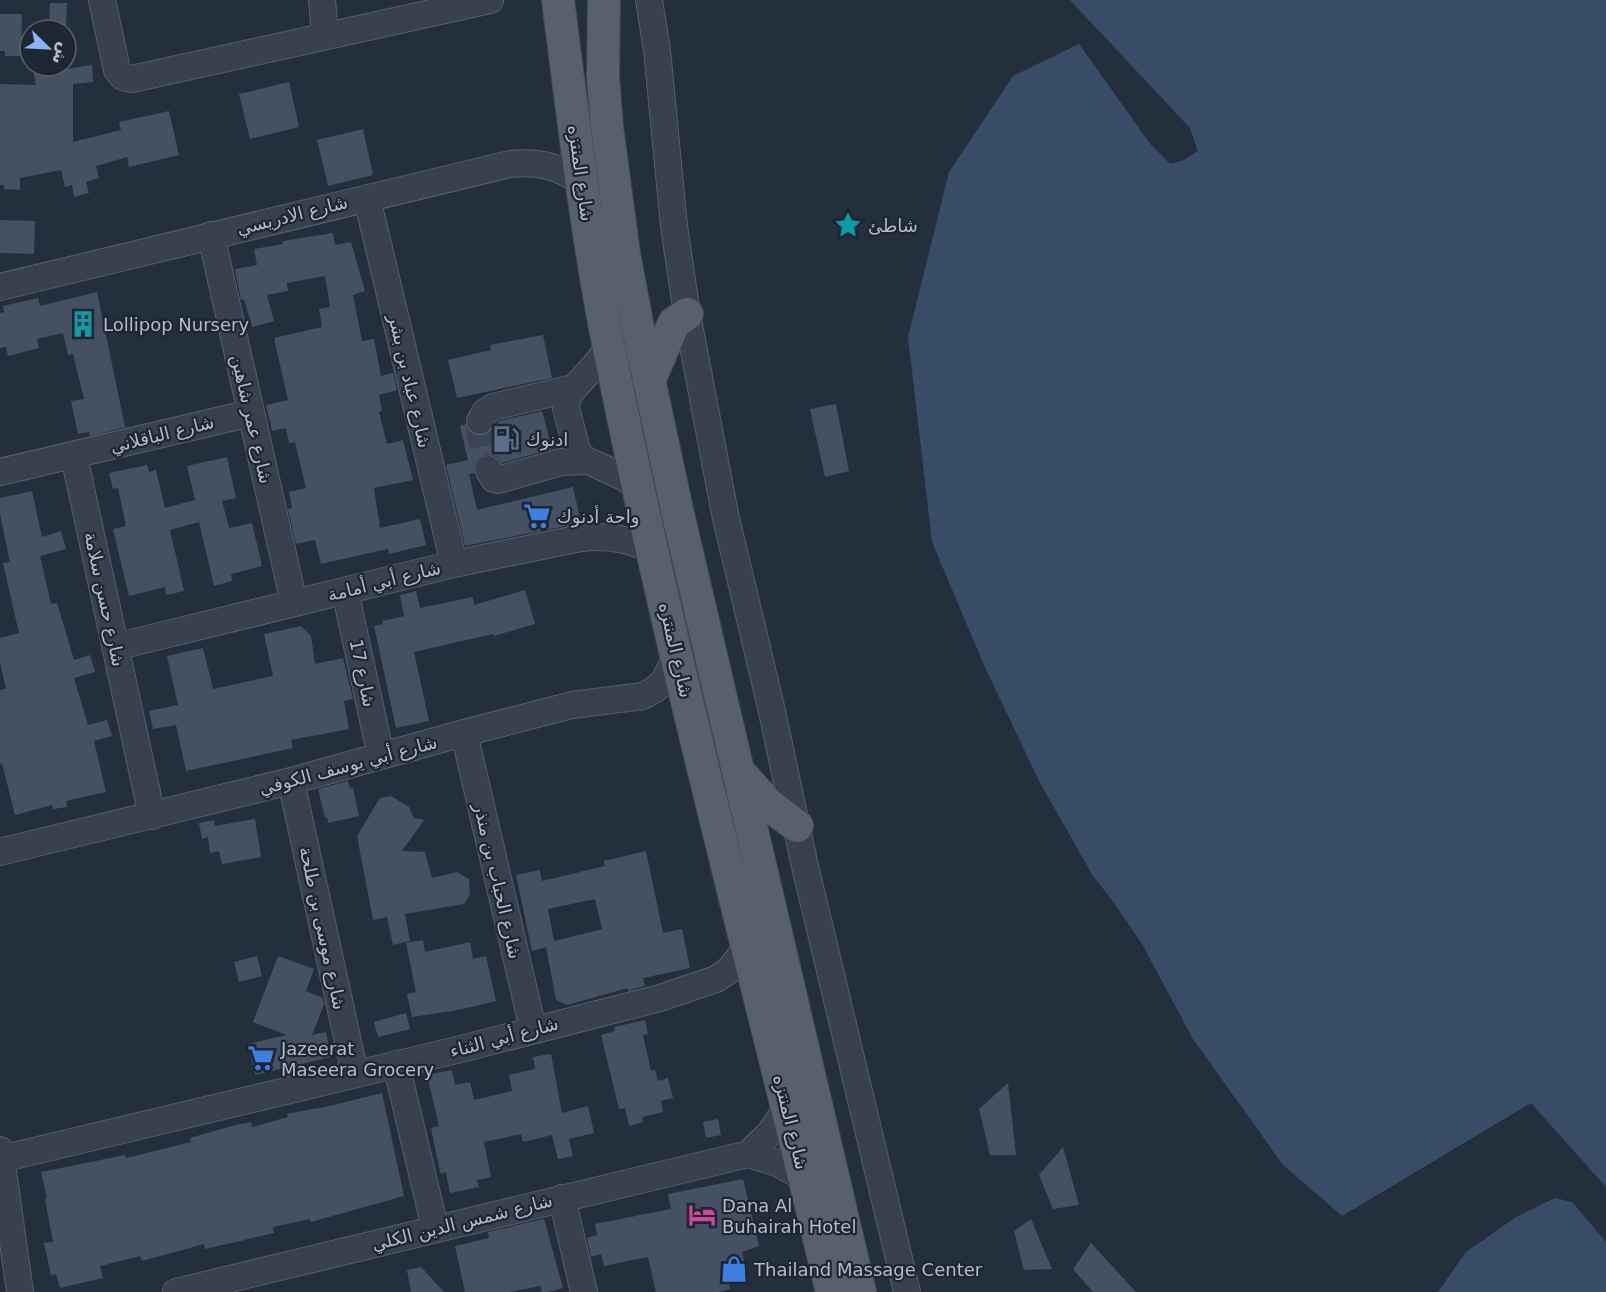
<svg xmlns="http://www.w3.org/2000/svg" width="1606" height="1292" viewBox="0 0 1606 1292" font-family="'DejaVu Sans','Noto Sans Arabic',sans-serif">
  <style>
    .water { fill: #394c67 }
    .building { fill: #455162; fill-rule: evenodd }
    .lines { fill: none; stroke-linecap: round; stroke-linejoin: round }
    .minor-tunnel { stroke: #3a4453; stroke-width: 26; stroke-dasharray: 26 13; stroke-linecap: butt }
    .minor-casing { stroke: #565f6c; stroke-width: 28 }
    .major-casing { stroke: #414a57; stroke-width: 34 }
    .minor { stroke: #38414e; stroke-width: 26 }
    .major { stroke: #56606e; stroke-width: 32 }
    .labels { text-anchor: middle; dominant-baseline: central; stroke-width: 4.5; stroke-linejoin: round; paint-order: stroke }
    .street-label { font-size: 18px; fill: #b4bcc9; stroke: #1d2633 }
    .poi-label { font-size: 18px; fill: #b4bcc9; stroke: #1d2633; text-anchor: start }
  </style>
  <rect width="100%" height="100%" fill="#242f3e"/>
  <path class="water" d="M 1070,0 L 1606,0 L 1606,1187 L 1531,1103 L 1342,1216 L 1283,1165 L 1193,1039 L 1142,944 L 1112,900 L 1093,876 L 1039,781 L 984,665 L 932,542 L 908,337 L 949,172 L 1013,76 L 1079,44 L 1151,145 L 1170,164 L 1184,160 L 1198,151 L 1190,128 Z
    M 1555,1198 L 1572,1202 L 1606,1242 L 1606,1292 L 1438,1292 L 1466,1252 L 1516,1217 Z"/>
  <path class="building" d="M 50,3 L 67,3 L 66,30 L 49,30 Z
    M 0,14 L 22,14 L 21,56 L 5,56 L 5,51 L 0,51 Z
    M 92,65 L 93,82 L 73,84 L 73,142 L 121,130 L 119,122 L 169,111 L 179,155 L 129,167 L 127,157 L 96,166 L 99,178 L 86,182 L 89,193 L 74,197 L 72,185 L 65,187 L 61,170 L 20,178 L 20,190 L 4,189 L 4,185 L 0,185 L 0,84 L 36,85 L 34,74 Z
    M 289,82 L 299,127 L 250,139 L 239,94 Z
    M 363,129 L 373,175 L 328,186 L 317,140 Z
    M 0,220 L 35,221 L 34,254 L 0,253 Z
    M 333,233 L 335,245 L 351,242 L 365,291 L 353,295 L 362,341 L 374,339 L 381,376 L 393,373 L 397,390 L 379,395 L 382,411 L 379,412 L 387,444 L 403,440 L 413,480 L 374,488 L 380,528 L 420,519 L 426,545 L 389,554 L 388,549 L 321,564 L 315,540 L 296,544 L 288,509 L 292,508 L 289,492 L 306,488 L 295,442 L 289,443 L 286,428 L 272,431 L 266,405 L 288,400 L 274,338 L 322,327 L 319,309 L 330,307 L 325,276 L 287,283 L 288,291 L 267,295 L 274,321 L 252,327 L 244,299 L 241,300 L 235,269 L 257,265 L 254,249 L 283,244 L 283,241 Z
    M 97,292 L 125,427 L 90,436 L 89,432 L 78,434 L 71,401 L 84,399 L 73,354 L 68,355 L 63,333 L 37,339 L 39,348 L 8,356 L 6,347 L 0,348 L 0,313 L 4,312 L 3,306 L 38,298 L 40,306 Z
    M 543,335 L 552,378 L 457,398 L 448,360 L 491,350 L 490,345 Z
    M 836,404 L 849,471 L 825,477 L 810,409 Z
    M 542,411 L 552,449 L 502,463 L 495,456 L 487,454 L 480,457 L 475,462 L 474,473 L 469,474 L 477,510 L 573,487 L 581,523 L 465,546 L 446,465 L 468,460 L 460,426 L 466,424 L 472,434 L 481,436 L 488,434 L 499,421 Z
    M 227,457 L 236,498 L 222,501 L 229,528 L 252,523 L 262,566 L 231,574 L 232,581 L 214,586 L 199,522 L 170,530 L 184,591 L 166,595 L 165,587 L 129,596 L 113,529 L 126,526 L 118,488 L 113,489 L 109,473 L 147,465 L 149,472 L 156,470 L 165,508 L 195,500 L 187,466 Z
    M 32,491 L 42,537 L 61,531 L 66,549 L 40,556 L 51,604 L 57,603 L 74,660 L 90,655 L 95,672 L 74,678 L 88,725 L 107,720 L 112,736 L 94,741 L 106,792 L 66,801 L 67,807 L 53,809 L 52,805 L 15,815 L 2,763 L 0,764 L 0,690 L 6,689 L 0,662 L 0,638 L 19,633 L 3,563 L 10,562 L 0,514 L 0,498 Z
    M 525,590 L 535,624 L 494,636 L 493,634 L 414,652 L 429,721 L 396,728 L 374,626 L 383,624 L 382,621 L 404,616 L 400,595 L 416,591 L 420,608 L 473,597 L 474,605 Z
    M 301,626 L 311,636 L 315,664 L 343,658 L 353,699 L 344,701 L 349,729 L 291,740 L 293,748 L 186,771 L 176,725 L 153,729 L 149,711 L 178,705 L 167,656 L 203,648 L 213,689 L 273,676 L 264,634 Z
    M 348,781 L 350,789 L 353,788 L 359,816 L 328,823 L 327,817 L 325,818 L 318,789 Z
    M 391,796 L 409,807 L 414,818 L 424,820 L 402,851 L 425,852 L 432,878 L 457,872 L 469,879 L 470,894 L 464,904 L 405,914 L 410,941 L 393,945 L 387,917 L 373,920 L 357,836 L 380,798 Z
    M 255,819 L 261,857 L 222,864 L 219,851 L 210,853 L 208,837 L 202,839 L 199,823 L 214,820 L 215,826 Z
    M 646,851 L 663,933 L 682,929 L 690,968 L 643,978 L 645,986 L 628,991 L 628,988 L 567,1005 L 556,1000 L 546,947 L 532,951 L 516,875 L 540,870 L 542,881 L 605,866 L 604,861 ZM 595,899 L 602,929 L 554,941 L 548,909 Z
    M 423,940 L 425,952 L 470,942 L 473,959 L 486,956 L 496,1001 L 458,1010 L 412,1017 L 407,994 L 416,992 L 406,943 Z
    M 257,956 L 262,976 L 239,982 L 234,962 Z
    M 278,956 L 314,969 L 306,991 L 323,998 L 324,1004 L 312,1035 L 326,1032 L 331,1057 L 255,1075 L 248,1044 L 287,1035 L 253,1022 Z
    M 406,1013 L 410,1029 L 378,1037 L 374,1022 Z
    M 645,1020 L 648,1034 L 643,1035 L 651,1071 L 655,1070 L 658,1081 L 668,1078 L 673,1098 L 661,1101 L 663,1112 L 642,1117 L 643,1122 L 629,1126 L 625,1108 L 619,1109 L 601,1035 L 615,1031 L 614,1027 Z
    M 551,1054 L 562,1113 L 588,1106 L 594,1133 L 569,1139 L 573,1156 L 558,1159 L 552,1135 L 523,1142 L 521,1134 L 484,1142 L 491,1177 L 477,1180 L 479,1187 L 450,1193 L 446,1172 L 441,1174 L 439,1167 L 431,1128 L 439,1126 L 427,1075 L 452,1070 L 455,1085 L 470,1082 L 474,1100 L 512,1091 L 509,1075 L 535,1069 L 533,1057 Z
    M 1008,1083 L 1016,1155 L 990,1155 L 979,1109 Z
    M 382,1093 L 404,1196 L 311,1222 L 310,1219 L 273,1227 L 274,1233 L 205,1249 L 204,1244 L 142,1261 L 140,1256 L 100,1266 L 103,1278 L 60,1288 L 56,1274 L 51,1275 L 44,1243 L 53,1242 L 45,1199 L 47,1198 L 41,1172 L 125,1155 L 126,1158 L 191,1142 L 190,1138 L 232,1126 L 251,1122 L 252,1127 L 288,1117 L 287,1114 L 334,1105 Z
    M 718,1119 L 721,1135 L 706,1138 L 703,1122 Z
    M 1063,1147 L 1079,1205 L 1053,1209 L 1039,1175 Z
    M 743,1179 L 759,1246 L 742,1252 L 748,1279 L 729,1283 L 730,1289 L 718,1292 L 656,1292 L 648,1257 L 604,1266 L 601,1254 L 591,1257 L 587,1238 L 597,1235 L 595,1224 L 671,1209 L 668,1194 Z
    M 544,1219 L 563,1288 L 548,1292 L 542,1292 L 540,1286 L 510,1292 L 465,1292 L 455,1246 L 489,1238 L 488,1232 Z
    M 1031,1219 L 1052,1269 L 1024,1270 L 1014,1231 Z
    M 1091,1243 L 1136,1292 L 1093,1292 L 1073,1269 Z
    M 421,1267 L 444,1292 L 411,1292 L 407,1270 Z"/>
  <g class="lines">
    <path class="minor-tunnel" d="M 480,421 L 479,430 L 488,469"/>
    <defs>
      <path id="minor" d="M 102,0 L 117,70 L 123,77 L 132,79 L 490,0
        M 322,0 L 325,35
        M 649,0 L 657,50 L 674,226 L 687,314 L 725,514 L 771,707 L 804,862 L 907,1292
        M 367,198 L 454,564
        M 211,235 L 294,603
        M 0,287 L 510,164 C 538,161 559,166 582,183
        M 609,347 L 597,363 L 568,395 L 566,408 L 577,450 L 582,458 L 623,477 L 639,488
        M 480,421 L 485,412 L 493,407 L 573,388
        M 74,456 L 152,816
        M 488,469 L 494,479 L 498,480 L 561,462 L 587,461
        M 0,472 L 251,413
        M 345,591 L 381,756
        M 115,647 L 454,564 L 581,538 C 607,535 630,538 653,551
        M 464,733 L 533,1029
        M 291,781 L 355,1074
        M 0,852 L 291,781 L 464,733 L 572,705 L 643,696 L 654,690 L 664,681 L 677,655
        M 396,1064 L 435,1228
        M 0,1150 L 20,1292
        M 748,1154 L 777,1163 L 805,1178
        M 1,1159 L 457,1050 L 660,998 L 716,979 L 728,971 L 738,959 L 746,946
        M 562,1198 L 584,1292
        M 176,1292 L 748,1154 L 770,1133 L 787,1107"/>
      <path id="major" d="M 558,0 C 573,116 586,233 609,348 C 672,665 757,978 832,1292
        M 604,0 L 603,76 L 607,127 L 624,254 L 638,328 L 677,510 L 860,1292
        M 649,381 L 674,323 L 687,314
        M 741,774 L 768,804 L 797,826"/>
    </defs>
    <use href="#minor" class="minor-casing"/>
    <use href="#major" class="major-casing"/>
    <use href="#minor" class="minor"/>
    <use href="#major" class="major"/>
  </g>
  <defs>
    <symbol id="sight-bare" viewBox="-9 -9 18 18"><path d="M0-6L1.8-2.2L6-1.7L2.9 1.2L3.7 5.4L0 3.3L-3.7 5.4L-2.9 1.2L-6-1.7L-1.8-2.2Z" fill="#0f9aa8" stroke="#1d2633" stroke-width="2.5" paint-order="stroke"/></symbol>
    <symbol id="building-bare" viewBox="-9 -9 18 18"><path d="M-4-6H4V6H1V3H-1V6H-4ZM-2.5-4.3h1.7v1.8h-1.7ZM.8-4.3h1.7v1.8H.8ZM-2.5-1h1.7V.8h-1.7ZM.8-1h1.7V.8H.8Z" fill="#0f9aa8" stroke="#1d2633" stroke-width="2.5" paint-order="stroke"/></symbol>
    <symbol id="fuel-bare" viewBox="-9 -9 18 18"><path d="M-5.5-6h7V0h2V4h1.3V-2.5L3-4.5l.8-.8L6-3V5H2.5V1h-1V6h-7ZM-4.2-4.7v3.2H.2V-4.7Z" fill="#5c6f8a" stroke="#1d2633" stroke-width="2.5" paint-order="stroke"/></symbol>
    <symbol id="supermarket-bare" viewBox="-9 -9 18 18"><path d="M-6-5.5h2.5l.6 2H6L4.5 2H-2.5L-4.4-4H-6ZM-1.5 3.2a1.3 1.3 0 1 0 .1 0ZM3 3.2a1.3 1.3 0 1 0 .1 0Z" fill="#3f7fe0" stroke="#1d2633" stroke-width="2.5" paint-order="stroke"/></symbol>
    <symbol id="hotel-bare" viewBox="-9 -9 18 18"><path d="M-6-4.5h1.5V1H6V5H4.5V3h-9V5H-6ZM-4 0a1.8 1.8 0 1 1 3.6 0ZM.5 0V-2.5h3Q6-2.5 6 0Z" fill="#d1479c" stroke="#1d2633" stroke-width="2.5" paint-order="stroke"/></symbol>
    <symbol id="shop-bare" viewBox="-9 -9 18 18"><path d="M-5-2.5h2.3a2.7 3.5 0 0 1 5.4 0H5L5.5 6h-11ZM-1.5-2.5h3a1.5 2.3 0 0 0-3 0Z" fill="#3f7fe0" stroke="#1d2633" stroke-width="2.5" paint-order="stroke"/></symbol>
  </defs>
  <g fill-rule="evenodd">
    <use href="#sight-bare" x="829" y="206" width="38" height="38"/>
    <use href="#building-bare" x="64" y="305" width="38" height="38"/>
    <use href="#fuel-bare" x="487" y="420" width="38" height="38"/>
    <use href="#supermarket-bare" x="518" y="497" width="38" height="38"/>
    <use href="#supermarket-bare" x="242" y="1039" width="38" height="38"/>
    <use href="#hotel-bare" x="683" y="1196" width="38" height="38"/>
    <use href="#shop-bare" x="715" y="1250" width="38" height="38"/>
  </g>
  <g class="labels">
    <g class="street-label">
      <text transform="translate(581 173) rotate(82)">شارع المنتزه</text>
      <text transform="translate(292 215) rotate(-14)">شارع الادريسي</text>
      <text transform="translate(410 381) rotate(77)">شارع عباد بن بشر</text>
      <text transform="translate(252 419) rotate(77)">شارع عمر شاهين</text>
      <text transform="translate(162 434) rotate(-14)">شارع الباقلاني</text>
      <text transform="translate(384 581) rotate(-14)">شارع أبي أمامة</text>
      <text transform="translate(105 599) rotate(78)">شارع حسن سلامة</text>
      <text transform="translate(676 650) rotate(77)">شارع المنتزه</text>
      <text transform="translate(363 673) rotate(78)">شارع 17</text>
      <text transform="translate(348 765) rotate(-15)">شارع أبي يوسف الكوفي</text>
      <text transform="translate(498 881) rotate(77)">شارع الحباب بن منذر</text>
      <text transform="translate(323 928) rotate(78)">شارع موسى بن طلحة</text>
      <text transform="translate(504 1037) rotate(-15)">شارع أبي الثناء</text>
      <text transform="translate(791 1122) rotate(76)">شارع المنتزه</text>
      <text transform="translate(462 1222) rotate(-14)">شارع شمس الدين الكلي</text>
    </g>
    <g class="poi-label">
      <text x="868" y="225">شاطئ</text>
      <text x="103" y="324">Lollipop Nursery</text>
      <text x="526" y="439">ادنوك</text>
      <text x="557" y="516">واحة أدنوك</text>
      <text x="281" y="1048">Jazeerat<tspan x="281" dy="21">Maseera Grocery</tspan></text>
      <text x="722" y="1205">Dana Al<tspan x="722" dy="21">Buhairah Hotel</tspan></text>
      <text x="754" y="1269">Thailand Massage Center</text>
    </g>
  </g>
  <g transform="translate(48 48) rotate(114)"><circle r="28" fill="#1d2633" stroke="#59626f" stroke-width="1.5"/>
  <path d="M0-4.5L10 22L0 15L-10 22Z" fill="#8ab4f8"/>
  <text y="-9" font-size="16" font-weight="bold" text-anchor="middle" fill="#b4bcc9">ش</text>
  </g>
</svg>
